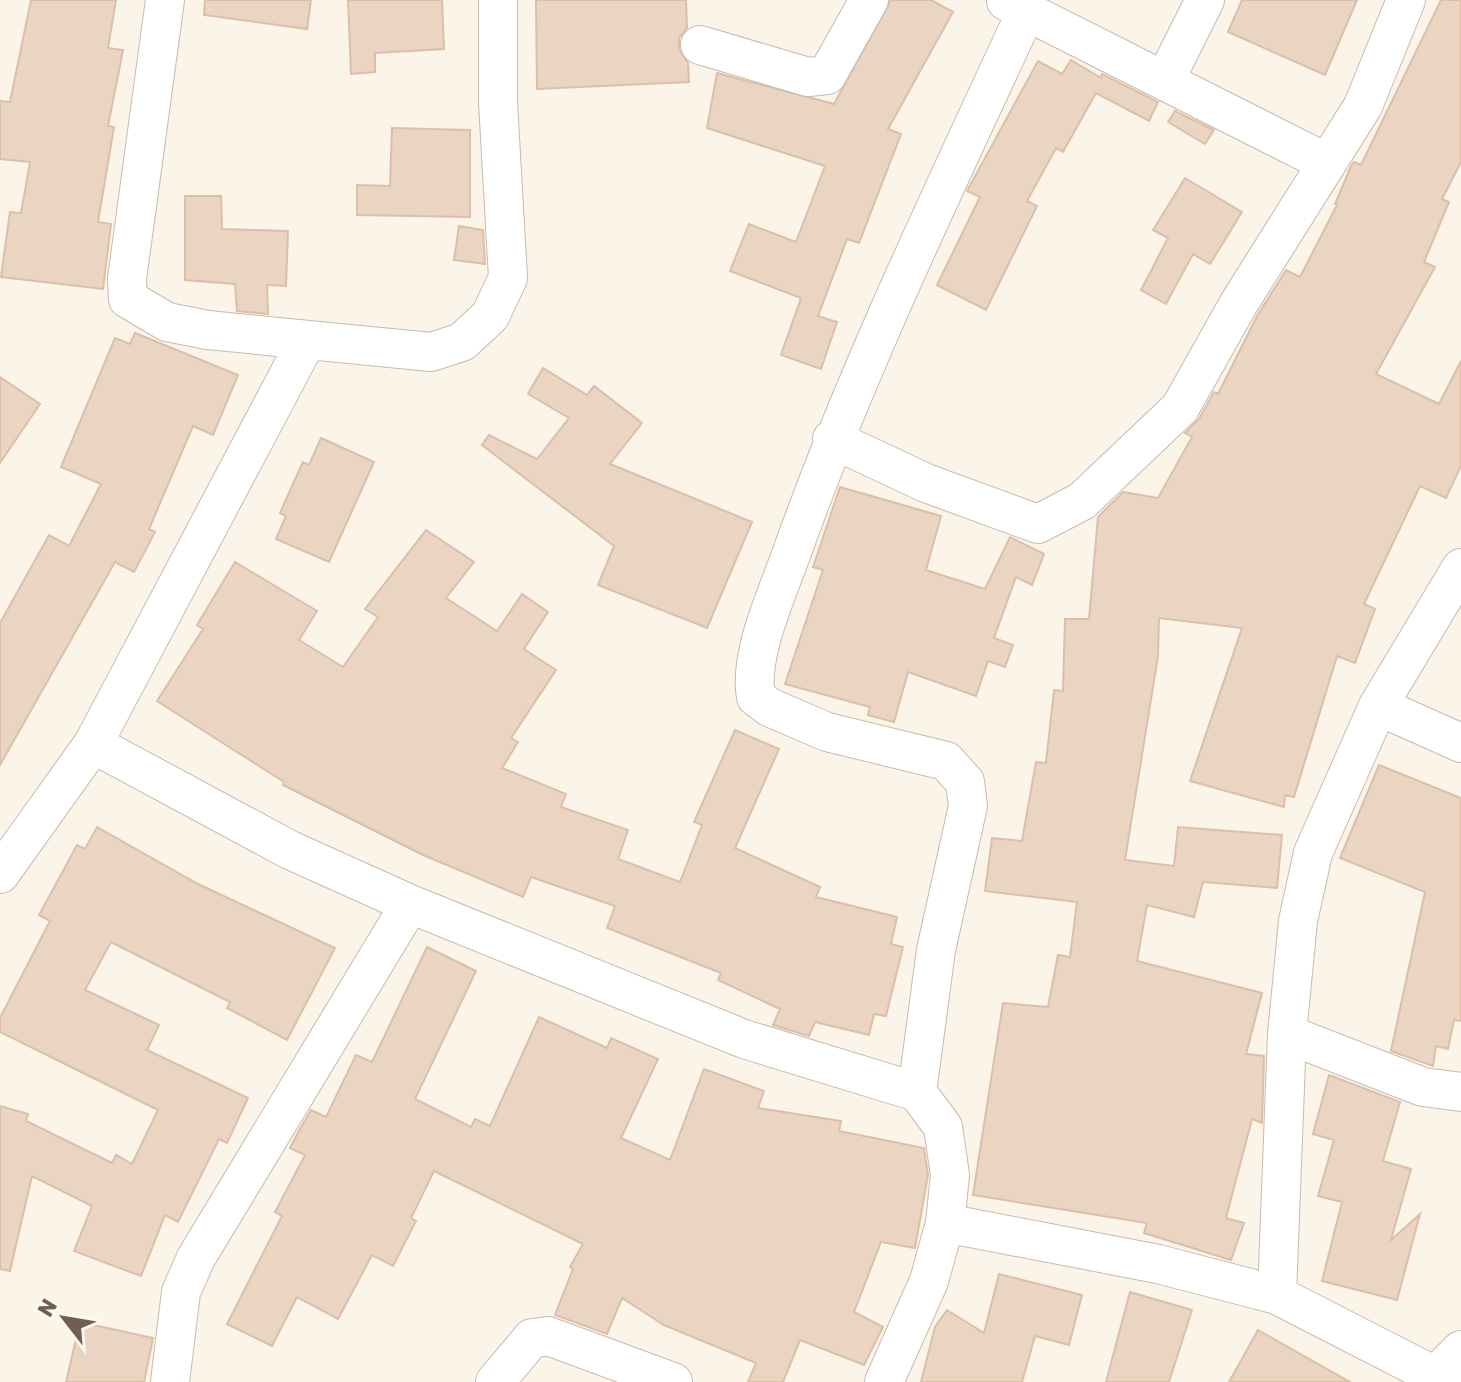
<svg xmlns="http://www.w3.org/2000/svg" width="1461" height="1382" viewBox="0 0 1461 1382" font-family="Rubik,sans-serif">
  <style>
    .building { fill: #ead4c2; stroke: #dcbfa7; stroke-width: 2 }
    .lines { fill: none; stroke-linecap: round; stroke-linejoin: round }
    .minor-casing { stroke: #c8bbae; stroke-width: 40 }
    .minor { stroke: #fff; stroke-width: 38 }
  </style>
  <rect width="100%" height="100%" fill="#faf4e9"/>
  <path class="building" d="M 31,0 L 116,0 L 108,48 L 123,50 L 108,126 L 114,127 L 98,222 L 111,224 L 103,289 L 1,277 L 10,212 L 21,213 L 30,162 L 0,159 L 0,101 L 10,102 Z
    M 205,0 L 311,0 L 307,29 L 204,15 Z
    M 348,0 L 442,0 L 444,49 L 375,53 L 375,72 L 351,74 Z
    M 536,0 L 686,0 L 687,28 L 679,38 L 679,49 L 688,63 L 689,82 L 537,89 Z
    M 891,0 L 931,0 L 953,12 L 888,129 L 901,134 L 859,243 L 847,239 L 818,316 L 837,322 L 821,369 L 781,355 L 801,298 L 730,271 L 749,224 L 796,242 L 825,166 L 707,128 L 717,73 L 834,104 Z
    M 1242,0 L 1357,0 L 1325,75 L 1228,32 Z
    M 1441,0 L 1461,0 L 1461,162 L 1442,199 L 1449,202 L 1424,262 L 1435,267 L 1376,374 L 1439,404 L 1461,361 L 1461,466 L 1446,498 L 1420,486 L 1364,604 L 1375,609 L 1355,663 L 1337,656 L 1294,797 L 1285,795 L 1284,807 L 1190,781 L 1242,628 L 1159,618 L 1158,656 L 1125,860 L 1174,866 L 1178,827 L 1282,835 L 1277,888 L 1203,882 L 1194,917 L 1147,905 L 1137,961 L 1262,993 L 1246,1054 L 1264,1056 L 1262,1123 L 1252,1119 L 1226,1218 L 1244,1223 L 1231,1260 L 1144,1233 L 1147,1223 L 973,1195 L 1003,1003 L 1048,1007 L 1058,955 L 1070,957 L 1077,902 L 985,891 L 992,838 L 1022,841 L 1036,762 L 1046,763 L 1054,690 L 1063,691 L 1065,619 L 1089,619 L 1098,517 L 1123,492 L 1158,498 L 1192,437 L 1185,433 L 1199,419 L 1214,392 L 1218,394 L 1257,316 L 1286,270 L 1300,277 L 1337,205 L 1335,204 L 1351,166 L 1354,162 L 1361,165 Z
    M 1071,60 L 1101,78 L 1102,74 L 1158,102 L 1149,121 L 1096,93 L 1063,152 L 1056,148 L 1027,201 L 1037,206 L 986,310 L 937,285 L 980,197 L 967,191 L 1038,61 L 1062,74 Z
    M 1175,111 L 1214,130 L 1205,144 L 1168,122 Z
    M 392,128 L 470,130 L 470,217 L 357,215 L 357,185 L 390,186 Z
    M 1185,178 L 1242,212 L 1210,264 L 1193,254 L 1166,304 L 1141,290 L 1168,238 L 1153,230 Z
    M 185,196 L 221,196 L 222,229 L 288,231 L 286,286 L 267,285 L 268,314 L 237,311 L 235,284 L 185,280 Z
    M 459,226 L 483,230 L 485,264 L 454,260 Z
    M 135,333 L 238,375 L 213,435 L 193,426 L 149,529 L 155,532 L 134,572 L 115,562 L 0,765 L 0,623 L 49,535 L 69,546 L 101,484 L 61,467 L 115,338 L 130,344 Z
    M 543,368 L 587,395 L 594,386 L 642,423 L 610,464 L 752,522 L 707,628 L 598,585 L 614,546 L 482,445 L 489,435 L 537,459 L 569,418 L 528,394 Z
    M 0,377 L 40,404 L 0,463 Z
    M 321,438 L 374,462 L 329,562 L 276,539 L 286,516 L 280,513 L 297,475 L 303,462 L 309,465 Z
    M 840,487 L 941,516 L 926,570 L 985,589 L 1010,537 L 1044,554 L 1032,585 L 1016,577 L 994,638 L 1013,645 L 1005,667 L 988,661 L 976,696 L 908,672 L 894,722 L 868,715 L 870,707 L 785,684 L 823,570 L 813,567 Z
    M 426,530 L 474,562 L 446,598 L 497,631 L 522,594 L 548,612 L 524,649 L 556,670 L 511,738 L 518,742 L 502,768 L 566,794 L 561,807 L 628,830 L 618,859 L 680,882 L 702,825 L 694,822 L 735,730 L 779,749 L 735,848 L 820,887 L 816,897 L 897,917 L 891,944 L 903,947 L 886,1016 L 874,1014 L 869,1035 L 815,1022 L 809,1036 L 773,1025 L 780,1009 L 718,980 L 721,973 L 607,928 L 615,906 L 531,877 L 523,897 L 423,855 L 283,785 L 284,782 L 157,701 L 203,629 L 197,625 L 235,562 L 317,611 L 299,640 L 343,667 L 378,617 L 365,609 Z
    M 1379,765 L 1461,798 L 1461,1021 L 1454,1020 L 1448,1049 L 1436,1046 L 1433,1066 L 1391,1051 L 1425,892 L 1340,858 Z
    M 97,827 L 198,884 L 335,948 L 287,1040 L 227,1008 L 230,1002 L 111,942 L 85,990 L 159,1025 L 147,1050 L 248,1098 L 227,1143 L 219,1139 L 178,1222 L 165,1215 L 141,1276 L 74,1251 L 92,1206 L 32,1176 L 10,1271 L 0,1269 L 0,1106 L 28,1114 L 26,1121 L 112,1163 L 116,1155 L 132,1164 L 158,1110 L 0,1032 L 0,1018 L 50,921 L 39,915 L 77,845 L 85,849 Z
    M 427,947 L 476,971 L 415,1099 L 471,1127 L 475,1119 L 490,1126 L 539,1017 L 607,1048 L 611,1038 L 658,1059 L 621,1138 L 670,1160 L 704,1069 L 764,1091 L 758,1108 L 841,1121 L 839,1131 L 924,1148 L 928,1175 L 915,1248 L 881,1242 L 854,1312 L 883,1327 L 864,1365 L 800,1340 L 783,1382 L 748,1382 L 756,1363 L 664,1325 L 622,1298 L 607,1334 L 555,1315 L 573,1269 L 570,1267 L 583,1244 L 434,1171 L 411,1218 L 416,1221 L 393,1266 L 372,1255 L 338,1319 L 297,1297 L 272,1346 L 227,1324 L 282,1216 L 275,1212 L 305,1155 L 290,1148 L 300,1129 L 311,1110 L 326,1117 L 356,1055 L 372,1062 Z
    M 1329,1075 L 1400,1102 L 1383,1161 L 1411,1169 L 1391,1240 L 1420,1214 L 1397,1300 L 1322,1281 L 1342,1202 L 1318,1196 L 1334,1140 L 1313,1134 Z
    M 999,1274 L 1082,1295 L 1069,1345 L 1035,1336 L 1022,1382 L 921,1382 L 935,1327 L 947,1310 L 984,1333 Z
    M 1130,1292 L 1192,1310 L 1169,1382 L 1106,1382 Z
    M 80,1322 L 153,1338 L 144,1382 L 66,1382 Z
    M 1258,1330 L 1350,1382 L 1229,1382 Z"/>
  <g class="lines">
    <defs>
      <path id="minor" d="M 165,0 L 127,279 L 128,299 L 167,322 L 208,330 L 431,352 L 462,342 L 490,316 L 508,278 L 498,102 L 498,0
        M 1006,1 L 1325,162
        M 700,45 L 808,77 L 827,75 L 869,0
        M 1165,80 L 1205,0
        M 832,439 L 926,483 L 1038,524 L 1082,501 L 1180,408 L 1239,303 L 1363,106 L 1406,0
        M 1378,706 L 1461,743
        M 93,744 L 290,850 L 410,904 L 744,1039 L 917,1092 L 943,1127 L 950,1175 L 945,1223 L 929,1281 L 884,1382
        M 0,874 L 93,744 L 307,340
        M 1287,1034 L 1423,1087 L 1461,1092
        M 917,1092 L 936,950 L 968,806 L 965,782 L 946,761 L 827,732 L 769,707 L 756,697 C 748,655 778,592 792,552 C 858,367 944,190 1026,12
        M 945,1223 L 1158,1264 L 1277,1295 L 1435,1376 L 1452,1382
        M 1277,1295 L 1287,1034 L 1298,921 L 1313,853 L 1378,706 L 1461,568
        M 1435,1376 L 1461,1350
        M 170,1382 L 181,1292 L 196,1258 L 410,904
        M 495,1382 L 532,1338 L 548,1336 L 673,1382"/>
    </defs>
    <use href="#minor" class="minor-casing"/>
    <use href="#minor" class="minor"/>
  </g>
  <g transform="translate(64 1318) rotate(301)" stroke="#fdf8ef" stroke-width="6" paint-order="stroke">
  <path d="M0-6L14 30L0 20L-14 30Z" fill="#715e50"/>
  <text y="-12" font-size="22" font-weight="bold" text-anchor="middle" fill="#715e50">N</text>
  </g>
</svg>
